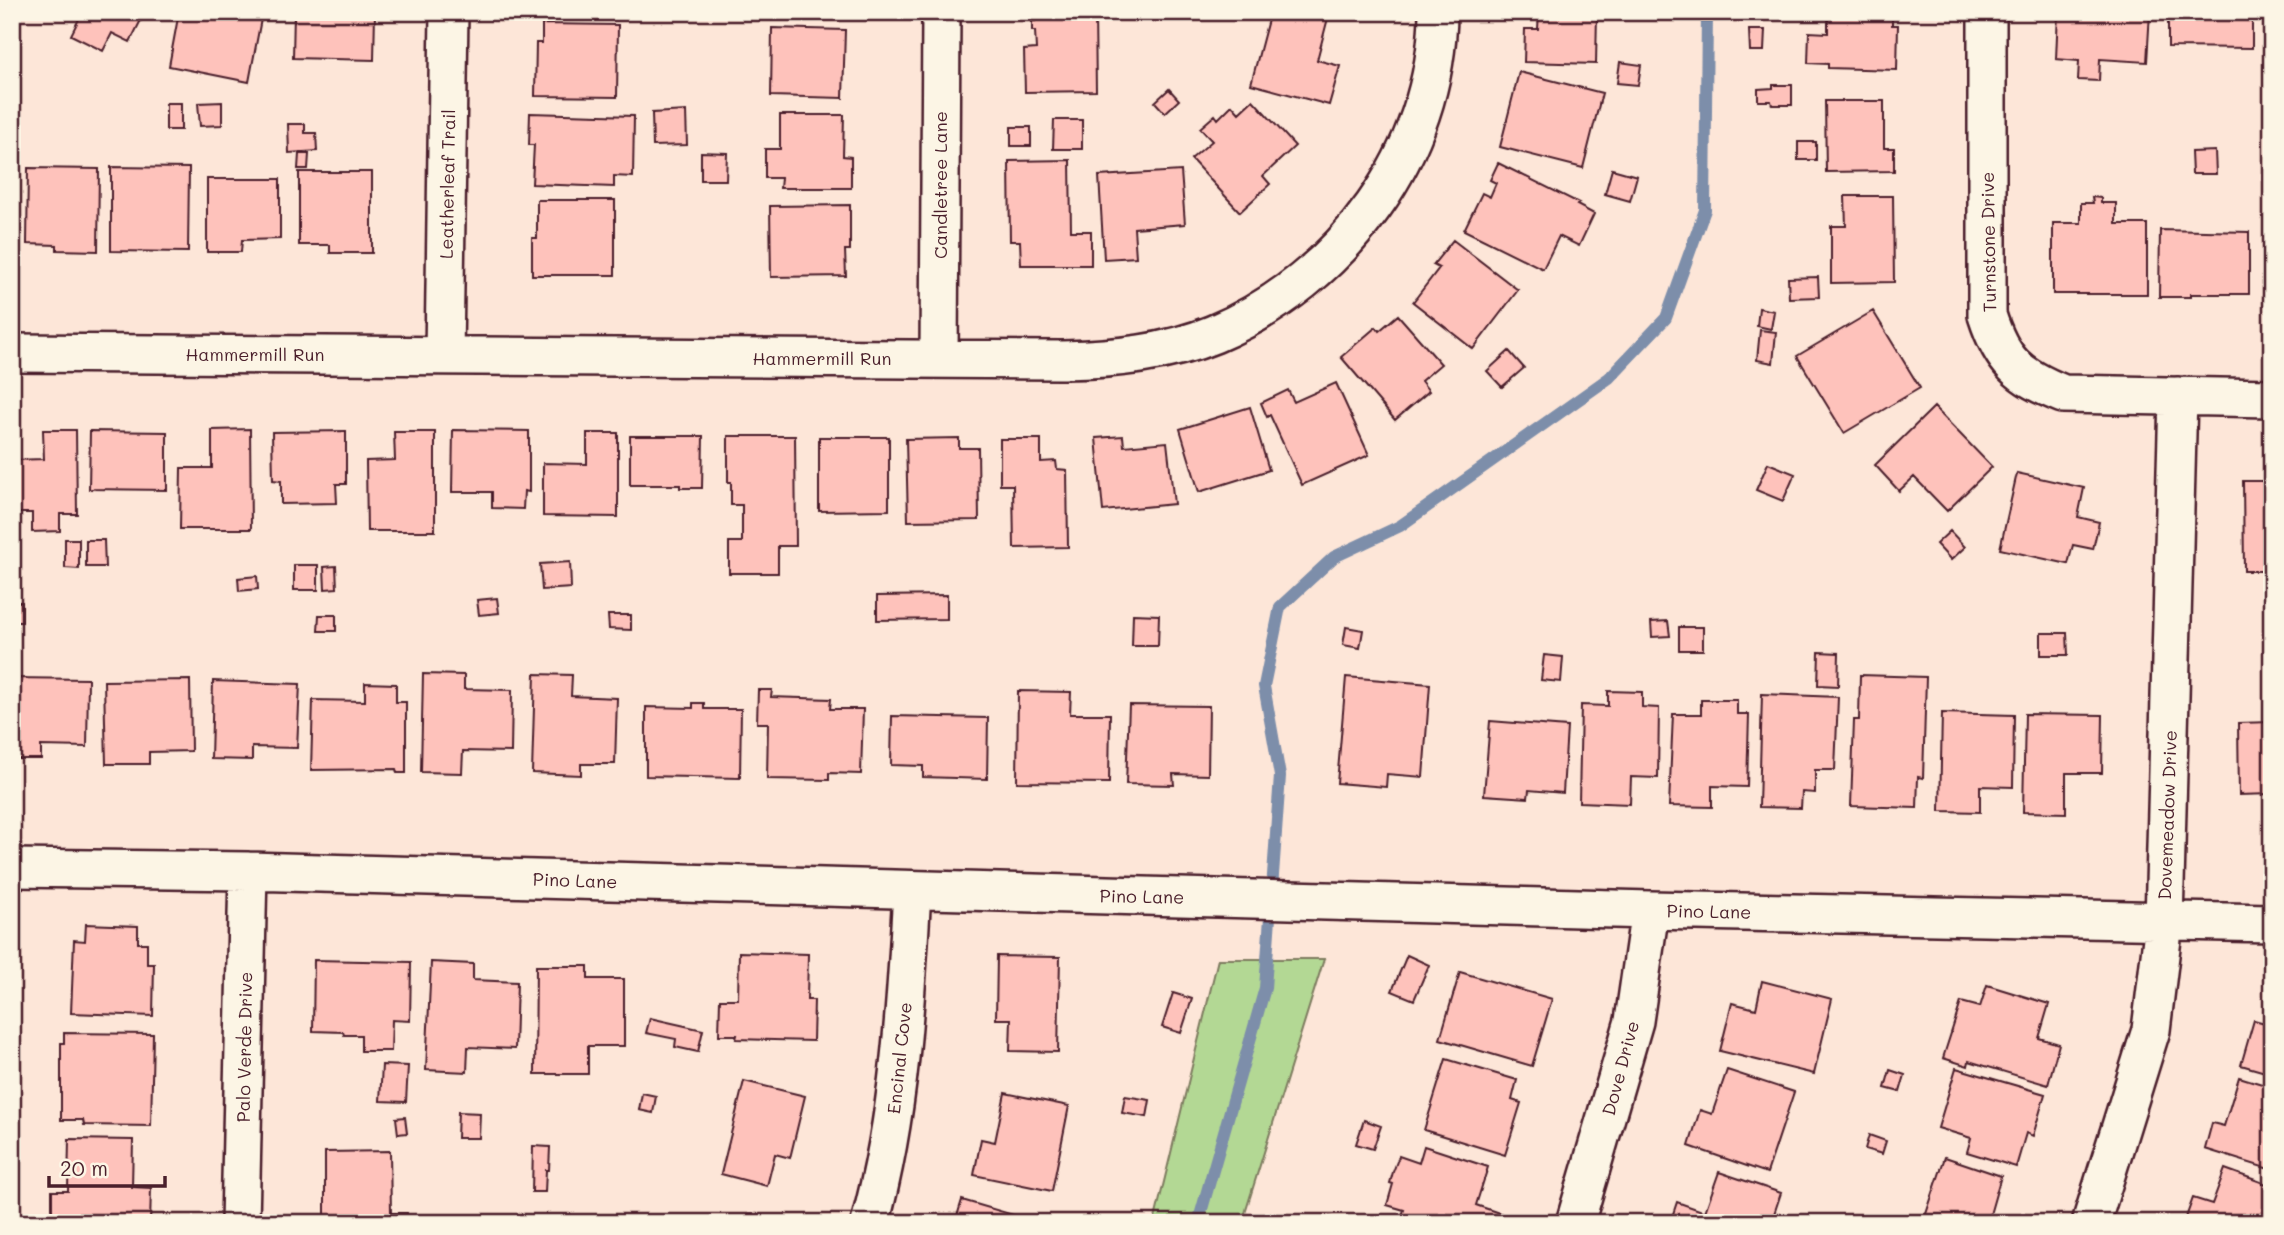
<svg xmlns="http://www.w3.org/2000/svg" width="2284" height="1235" viewBox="0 0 2284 1235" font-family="Mali,sans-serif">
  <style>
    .green { fill: #b3d894; stroke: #7e7c60; stroke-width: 2 }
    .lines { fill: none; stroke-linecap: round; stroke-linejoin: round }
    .stream { stroke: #7d8eaa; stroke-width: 12 }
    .building { fill: #fec2bb; stroke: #4a1f2b; stroke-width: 2 }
    .street-casing { stroke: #4a1f2b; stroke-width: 42 }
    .street { stroke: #fcf5e5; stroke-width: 37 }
    .labels { text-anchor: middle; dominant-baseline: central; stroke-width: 5; stroke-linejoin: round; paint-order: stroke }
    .street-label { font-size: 18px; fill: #4a1f2b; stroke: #fcf5e5 }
  </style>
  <rect width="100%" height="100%" fill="#fde6d8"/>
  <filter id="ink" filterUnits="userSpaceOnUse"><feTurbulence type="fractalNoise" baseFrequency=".0143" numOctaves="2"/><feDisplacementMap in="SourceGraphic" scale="14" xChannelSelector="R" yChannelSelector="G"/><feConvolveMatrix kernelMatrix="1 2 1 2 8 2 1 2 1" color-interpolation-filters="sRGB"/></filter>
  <g filter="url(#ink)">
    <path class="green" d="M 1218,959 L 1324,959 L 1242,1223 L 1154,1223 Z"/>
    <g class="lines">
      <path class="stream" d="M 1198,1223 L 1265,988 L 1280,776 L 1264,686 L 1280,607 L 1334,557 L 1400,526 L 1609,378 L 1666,318 L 1705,210 L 1707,12"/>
    </g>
    <path class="building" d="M 71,12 L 145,12 L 130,42 L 112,33 L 103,51 L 71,35 L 80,17 Z
      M 179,12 L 229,12 L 261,19 L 249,82 L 169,66 Z
      M 294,12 L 375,12 L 374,60 L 293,58 Z
      M 1035,12 L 1095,12 L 1096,91 L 1025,92 L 1024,50 L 1036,49 L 1035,31 L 1032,31 L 1032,21 L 1035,21 Z
      M 1270,12 L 1307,12 L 1328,18 L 1317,60 L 1340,66 L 1329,105 L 1251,84 Z
      M 1539,12 L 1597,12 L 1596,64 L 1524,62 L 1525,29 L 1538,29 Z
      M 1621,12 L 1641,12 L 1641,16 L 1621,17 Z
      M 1828,12 L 1892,12 L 1892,25 L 1898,25 L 1897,70 L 1828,68 L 1828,64 L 1808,63 L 1809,32 L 1828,33 Z
      M 2058,12 L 2150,12 L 2147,62 L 2100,59 L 2099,81 L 2078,80 L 2079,61 L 2056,59 Z
      M 2168,12 L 2252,12 L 2252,48 L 2168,47 Z
      M 542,24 L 618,25 L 617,97 L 535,96 L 536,43 L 542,43 Z
      M 772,28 L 845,30 L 843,98 L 771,96 Z
      M 1749,30 L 1765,30 L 1764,51 L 1750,51 Z
      M 1620,62 L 1641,65 L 1638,85 L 1617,83 Z
      M 1519,72 L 1602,93 L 1583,168 L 1500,147 Z
      M 1773,85 L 1792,85 L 1792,105 L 1772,105 L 1771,101 L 1758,101 L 1758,89 L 1773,88 Z
      M 1169,89 L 1179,100 L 1165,113 L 1155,102 Z
      M 1253,100 L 1295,146 L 1263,176 L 1270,184 L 1240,212 L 1191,159 L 1212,141 L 1200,128 L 1215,115 L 1218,119 L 1232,105 L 1239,113 Z
      M 1825,101 L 1884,101 L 1884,148 L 1894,148 L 1894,171 L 1826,172 Z
      M 222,102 L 222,125 L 200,126 L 198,103 Z
      M 166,103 L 181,103 L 181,130 L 166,130 Z
      M 686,111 L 687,145 L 653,146 L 652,113 Z
      M 530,113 L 634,116 L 633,177 L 614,176 L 614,187 L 532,184 L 534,145 L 529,145 Z
      M 780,115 L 844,115 L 843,156 L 851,157 L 851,188 L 780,188 L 781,178 L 765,178 L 765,149 L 780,149 Z
      M 1054,120 L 1082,120 L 1082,149 L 1053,149 Z
      M 288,124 L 305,124 L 305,133 L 316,133 L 317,151 L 289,153 Z
      M 1011,127 L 1031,127 L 1031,146 L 1011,146 Z
      M 1798,142 L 1816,142 L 1816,160 L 1798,160 Z
      M 2215,151 L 2216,174 L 2192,174 L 2191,152 Z
      M 701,152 L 727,153 L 726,180 L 701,180 Z
      M 299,154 L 309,154 L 308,169 L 298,169 Z
      M 1070,160 L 1071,231 L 1091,231 L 1091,265 L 1021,265 L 1020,241 L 1010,241 L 1009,161 Z
      M 1498,163 L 1579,203 L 1577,205 L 1594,214 L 1579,246 L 1559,236 L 1543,269 L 1464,230 L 1482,193 L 1490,197 L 1496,183 L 1490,180 Z
      M 111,167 L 189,168 L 188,252 L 111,251 Z
      M 28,168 L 99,169 L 98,251 L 57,250 L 57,245 L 27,244 Z
      M 1612,169 L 1637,176 L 1630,201 L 1605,194 Z
      M 1181,171 L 1185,224 L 1134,228 L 1136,257 L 1104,259 L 1099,176 Z
      M 299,172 L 372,172 L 372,253 L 330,253 L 330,245 L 299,245 Z
      M 207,179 L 280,179 L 280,239 L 242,240 L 241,252 L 207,252 Z
      M 1845,196 L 1893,196 L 1894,282 L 1831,283 L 1831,226 L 1846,226 Z
      M 2092,197 L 2101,198 L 2101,203 L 2116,203 L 2116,224 L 2147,224 L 2147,294 L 2053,294 L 2053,223 L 2081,223 L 2081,203 L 2093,203 Z
      M 537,200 L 615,200 L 615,275 L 532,275 L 532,238 L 537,238 Z
      M 850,205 L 850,250 L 845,250 L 846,276 L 771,277 L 770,206 Z
      M 2160,230 L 2249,232 L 2249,294 L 2191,294 L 2191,297 L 2159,297 Z
      M 1453,240 L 1518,290 L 1473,349 L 1413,302 L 1439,268 L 1433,265 Z
      M 2266,246 L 2272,246 L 2272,296 L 2264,296 Z
      M 1818,277 L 1819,297 L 1789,298 L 1788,278 Z
      M 1759,308 L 1774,311 L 1771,329 L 1757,326 Z
      M 1873,311 L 1920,388 L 1844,433 L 1797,356 Z
      M 1398,315 L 1441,364 L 1421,381 L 1429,391 L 1395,420 L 1341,357 L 1376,327 L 1379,331 Z
      M 1760,330 L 1776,332 L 1773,363 L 1757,360 Z
      M 1509,351 L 1524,368 L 1502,387 L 1487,371 Z
      M 1336,383 L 1369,455 L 1302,485 L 1270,415 L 1267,417 L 1261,403 L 1288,390 L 1294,402 Z
      M 1250,407 L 1269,470 L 1199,492 L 1180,429 Z
      M 1934,407 L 1992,467 L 1947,511 L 1914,477 L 1899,491 L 1875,465 Z
      M 250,429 L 251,529 L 180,529 L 181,468 L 212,468 L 212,430 Z
      M 43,430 L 76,430 L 77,514 L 60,514 L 60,531 L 32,532 L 32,513 L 12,513 L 12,460 L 44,459 Z
      M 453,430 L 529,431 L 529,492 L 524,491 L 523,509 L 492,508 L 492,492 L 452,492 Z
      M 90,431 L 167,432 L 167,490 L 89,489 Z
      M 346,431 L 346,484 L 336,484 L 337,503 L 281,504 L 281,481 L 273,480 L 272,432 Z
      M 394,432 L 435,432 L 435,531 L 367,531 L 366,461 L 395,460 Z
      M 587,433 L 618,433 L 618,517 L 543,516 L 543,463 L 587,464 Z
      M 630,436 L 703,436 L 702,488 L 680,488 L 680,485 L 630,485 Z
      M 728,436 L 795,436 L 796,546 L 778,546 L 778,573 L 729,573 L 729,542 L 742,542 L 742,505 L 731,505 L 731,482 L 728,482 Z
      M 1123,436 L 1124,446 L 1167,442 L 1174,504 L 1103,511 L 1096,438 Z
      M 819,437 L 889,437 L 889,510 L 819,511 Z
      M 959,438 L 959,448 L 978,448 L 979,520 L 908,521 L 906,439 Z
      M 1000,439 L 1041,439 L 1041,462 L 1056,461 L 1057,469 L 1067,470 L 1068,547 L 1014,548 L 1013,485 L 1000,485 Z
      M 1768,463 L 1795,474 L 1783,501 L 1756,490 Z
      M 2017,473 L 2084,488 L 2078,517 L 2099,522 L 2093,549 L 2073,545 L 2068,564 L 2000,549 Z
      M 2243,481 L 2272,481 L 2272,571 L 2244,571 Z
      M 1950,531 L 1965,547 L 1951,560 L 1936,544 Z
      M 65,539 L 79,539 L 79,569 L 65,568 Z
      M 86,540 L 104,540 L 105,567 L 86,567 Z
      M 570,562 L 571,588 L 542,590 L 540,564 Z
      M 294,565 L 318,565 L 318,590 L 294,590 Z
      M 336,566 L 337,588 L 325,589 L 324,567 Z
      M 257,576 L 258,589 L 239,591 L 238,578 Z
      M 947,595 L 947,619 L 877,620 L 877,596 Z
      M 497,598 L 499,613 L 479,615 L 477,600 Z
      M 12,602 L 22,602 L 22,622 L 12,622 Z
      M 1133,614 L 1159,615 L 1158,646 L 1132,646 Z
      M 319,615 L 336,615 L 336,631 L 318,631 Z
      M 608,615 L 631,615 L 631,630 L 609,629 Z
      M 1668,621 L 1670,636 L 1652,637 L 1651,622 Z
      M 1346,627 L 1363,630 L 1360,648 L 1343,645 Z
      M 1679,627 L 1703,627 L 1703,650 L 1679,650 Z
      M 2041,633 L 2067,633 L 2068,655 L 2041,655 Z
      M 1819,652 L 1839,653 L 1838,686 L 1818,685 Z
      M 1544,655 L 1563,657 L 1561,682 L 1541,680 Z
      M 423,674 L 464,675 L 464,689 L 512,690 L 511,752 L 463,751 L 462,773 L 421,772 Z
      M 535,674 L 572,675 L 571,696 L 617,698 L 615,764 L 581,764 L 581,775 L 532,773 Z
      M 1860,675 L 1926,677 L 1923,778 L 1918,777 L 1917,808 L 1851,806 L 1854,720 L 1859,720 Z
      M 1346,677 L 1430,684 L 1423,777 L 1387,774 L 1386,787 L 1337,783 Z
      M 12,678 L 88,679 L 87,747 L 41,746 L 41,759 L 12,759 Z
      M 190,680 L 191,751 L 149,752 L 149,764 L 106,764 L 104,681 Z
      M 213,681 L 300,684 L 297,748 L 252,747 L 252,760 L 211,759 Z
      M 365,683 L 396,684 L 396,702 L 406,702 L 406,773 L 397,773 L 396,769 L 311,770 L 313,700 L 365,701 Z
      M 758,690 L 772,690 L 771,697 L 831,699 L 830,709 L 863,709 L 861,774 L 829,773 L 829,780 L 767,779 L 768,723 L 757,723 Z
      M 1018,691 L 1071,692 L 1070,714 L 1110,714 L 1109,783 L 1017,782 Z
      M 1608,691 L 1642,692 L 1642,707 L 1659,708 L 1658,778 L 1631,777 L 1630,804 L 1579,802 L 1581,705 L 1608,706 Z
      M 1762,694 L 1838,697 L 1835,770 L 1815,770 L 1815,793 L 1802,792 L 1801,808 L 1759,807 Z
      M 1701,700 L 1737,700 L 1737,714 L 1749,714 L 1747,787 L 1712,786 L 1712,807 L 1669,806 L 1673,714 L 1701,714 Z
      M 693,703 L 704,703 L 704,709 L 741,709 L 740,778 L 646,776 L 646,707 L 693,708 Z
      M 1129,705 L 1209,706 L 1208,775 L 1173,774 L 1174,785 L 1126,784 Z
      M 1942,713 L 2014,715 L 2013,787 L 1980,786 L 1980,812 L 1940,811 Z
      M 2025,714 L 2103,715 L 2102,773 L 2066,773 L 2066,813 L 2023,812 Z
      M 892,716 L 988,718 L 987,779 L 923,777 L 923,766 L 891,765 Z
      M 1490,721 L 1567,727 L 1563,793 L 1529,790 L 1528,798 L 1484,795 Z
      M 2272,722 L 2272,794 L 2239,795 L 2238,723 Z
      M 86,924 L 138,926 L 138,943 L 147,943 L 147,964 L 154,964 L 153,1016 L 71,1013 L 74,940 L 85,941 Z
      M 739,952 L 808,954 L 807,1000 L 814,1000 L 813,1041 L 736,1039 L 737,1035 L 719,1035 L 720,999 L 738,999 Z
      M 1407,955 L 1429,965 L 1414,1000 L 1392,991 Z
      M 997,956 L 1060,957 L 1058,1052 L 1010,1051 L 1011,1019 L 996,1019 Z
      M 314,960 L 411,962 L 410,1021 L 392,1020 L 391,1051 L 361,1051 L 361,1035 L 344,1035 L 343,1032 L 313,1031 Z
      M 431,962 L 473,964 L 473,980 L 517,982 L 515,1049 L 468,1047 L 467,1072 L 426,1070 Z
      M 536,966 L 588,966 L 588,979 L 624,979 L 624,1046 L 588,1046 L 588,1074 L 535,1074 Z
      M 1460,972 L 1552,999 L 1532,1066 L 1440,1039 Z
      M 1762,981 L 1832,999 L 1814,1074 L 1720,1051 L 1732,1003 L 1756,1009 Z
      M 1987,985 L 2049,1004 L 2039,1038 L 2059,1044 L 2048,1085 L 1969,1061 L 1968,1066 L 1943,1058 L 1961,1002 L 1980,1007 Z
      M 1173,993 L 1192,999 L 1181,1033 L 1162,1027 Z
      M 2272,1002 L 2272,1074 L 2241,1065 L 2254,1020 L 2265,1023 Z
      M 650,1018 L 703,1030 L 698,1052 L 675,1047 L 676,1039 L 646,1033 Z
      M 64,1033 L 153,1034 L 151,1126 L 84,1125 L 83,1120 L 61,1120 L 61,1043 L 64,1043 Z
      M 1446,1059 L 1517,1080 L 1512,1100 L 1521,1103 L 1505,1155 L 1424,1130 Z
      M 382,1065 L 408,1066 L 406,1102 L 380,1101 Z
      M 1956,1068 L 2045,1094 L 2033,1136 L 2026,1133 L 2016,1167 L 1967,1152 L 1971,1138 L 1938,1128 Z
      M 1727,1070 L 1794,1092 L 1767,1173 L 1689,1146 L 1700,1110 L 1712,1114 Z
      M 1890,1070 L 1905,1075 L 1900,1092 L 1885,1088 Z
      M 2239,1077 L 2272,1087 L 2272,1170 L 2205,1149 L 2212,1123 L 2224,1126 Z
      M 744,1081 L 805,1096 L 790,1158 L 775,1154 L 767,1186 L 721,1174 Z
      M 642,1093 L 656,1096 L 653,1113 L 639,1110 Z
      M 1005,1093 L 1069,1106 L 1052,1191 L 974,1175 L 981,1139 L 995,1142 Z
      M 1125,1096 L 1150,1100 L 1147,1117 L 1122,1113 Z
      M 458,1112 L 480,1113 L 479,1138 L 457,1138 Z
      M 405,1117 L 407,1133 L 398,1134 L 396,1118 Z
      M 1364,1120 L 1381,1126 L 1373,1149 L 1356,1144 Z
      M 1869,1135 L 1886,1141 L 1882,1154 L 1865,1149 Z
      M 69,1139 L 133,1140 L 132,1187 L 151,1188 L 150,1223 L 52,1223 L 52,1191 L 68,1191 Z
      M 533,1146 L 550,1147 L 549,1170 L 546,1170 L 545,1192 L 532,1192 Z
      M 1424,1146 L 1488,1167 L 1476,1205 L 1528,1223 L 1400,1221 L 1404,1210 L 1387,1205 L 1393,1184 L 1390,1183 L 1393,1172 L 1399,1156 L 1419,1163 Z
      M 390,1151 L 391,1213 L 407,1213 L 408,1223 L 340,1223 L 340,1218 L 325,1218 L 325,1152 Z
      M 1945,1157 L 2001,1176 L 1989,1218 L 2005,1223 L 1923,1223 Z
      M 2225,1169 L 2272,1186 L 2272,1223 L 2184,1223 L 2193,1198 L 2212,1204 Z
      M 1719,1172 L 1781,1193 L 1771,1223 L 1670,1223 L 1677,1202 L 1705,1212 Z
      M 962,1200 L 1030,1220 L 1029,1223 L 955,1223 Z
      M 1330,1217 L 1346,1223 L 1328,1223 Z"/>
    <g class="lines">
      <defs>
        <path id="street" d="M 1987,12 L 1987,315 C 2002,362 2018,376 2063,394 L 2272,398
          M 12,353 L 1063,360 C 1114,359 1166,354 1214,334 C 1342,280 1437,153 1438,12
          M 444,356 L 449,12
          M 939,359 L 941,12
          M 12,868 L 248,871 L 1650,910 L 2272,923
          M 240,1223 L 248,871
          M 870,1223 C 900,1114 906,1002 912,890
          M 1575,1223 L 1634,1021 L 1650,910
          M 2091,1223 L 2151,1030 L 2164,922 L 2178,396"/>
      </defs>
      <use href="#street" class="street-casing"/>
      <use href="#street" class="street"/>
    </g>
  </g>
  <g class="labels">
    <g class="street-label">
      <text transform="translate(447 184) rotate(-89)">Leatherleaf Trail</text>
      <text transform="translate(940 185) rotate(-90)">Candletree Lane</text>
      <text transform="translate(1988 242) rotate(-91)">Turnstone Drive</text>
      <text x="255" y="354">Hammermill Run</text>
      <text x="822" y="358">Hammermill Run</text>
      <text transform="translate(2167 815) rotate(-88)">Dovemeadow Drive</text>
      <text transform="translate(575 880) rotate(2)">Pino Lane</text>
      <text transform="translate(1142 896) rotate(1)">Pino Lane</text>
      <text transform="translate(1709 911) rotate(1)">Pino Lane</text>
      <text transform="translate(244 1047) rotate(-89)">Palo Verde Drive</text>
      <text transform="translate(899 1058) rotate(-84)">Encinal Cove</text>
      <text transform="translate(1620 1068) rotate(-75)">Dove Drive</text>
    </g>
  </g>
  <rect width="2284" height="1235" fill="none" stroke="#fcf5e5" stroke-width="42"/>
  <rect x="21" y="21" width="2242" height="1193" fill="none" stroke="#4a1f2b" stroke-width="2.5" filter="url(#ink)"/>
  <path d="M49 1176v10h116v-10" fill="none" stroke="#4a1f2b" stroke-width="3.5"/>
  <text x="60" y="1176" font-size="21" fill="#4a1f2b" stroke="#fcf5e5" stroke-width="5" paint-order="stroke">20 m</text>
</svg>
